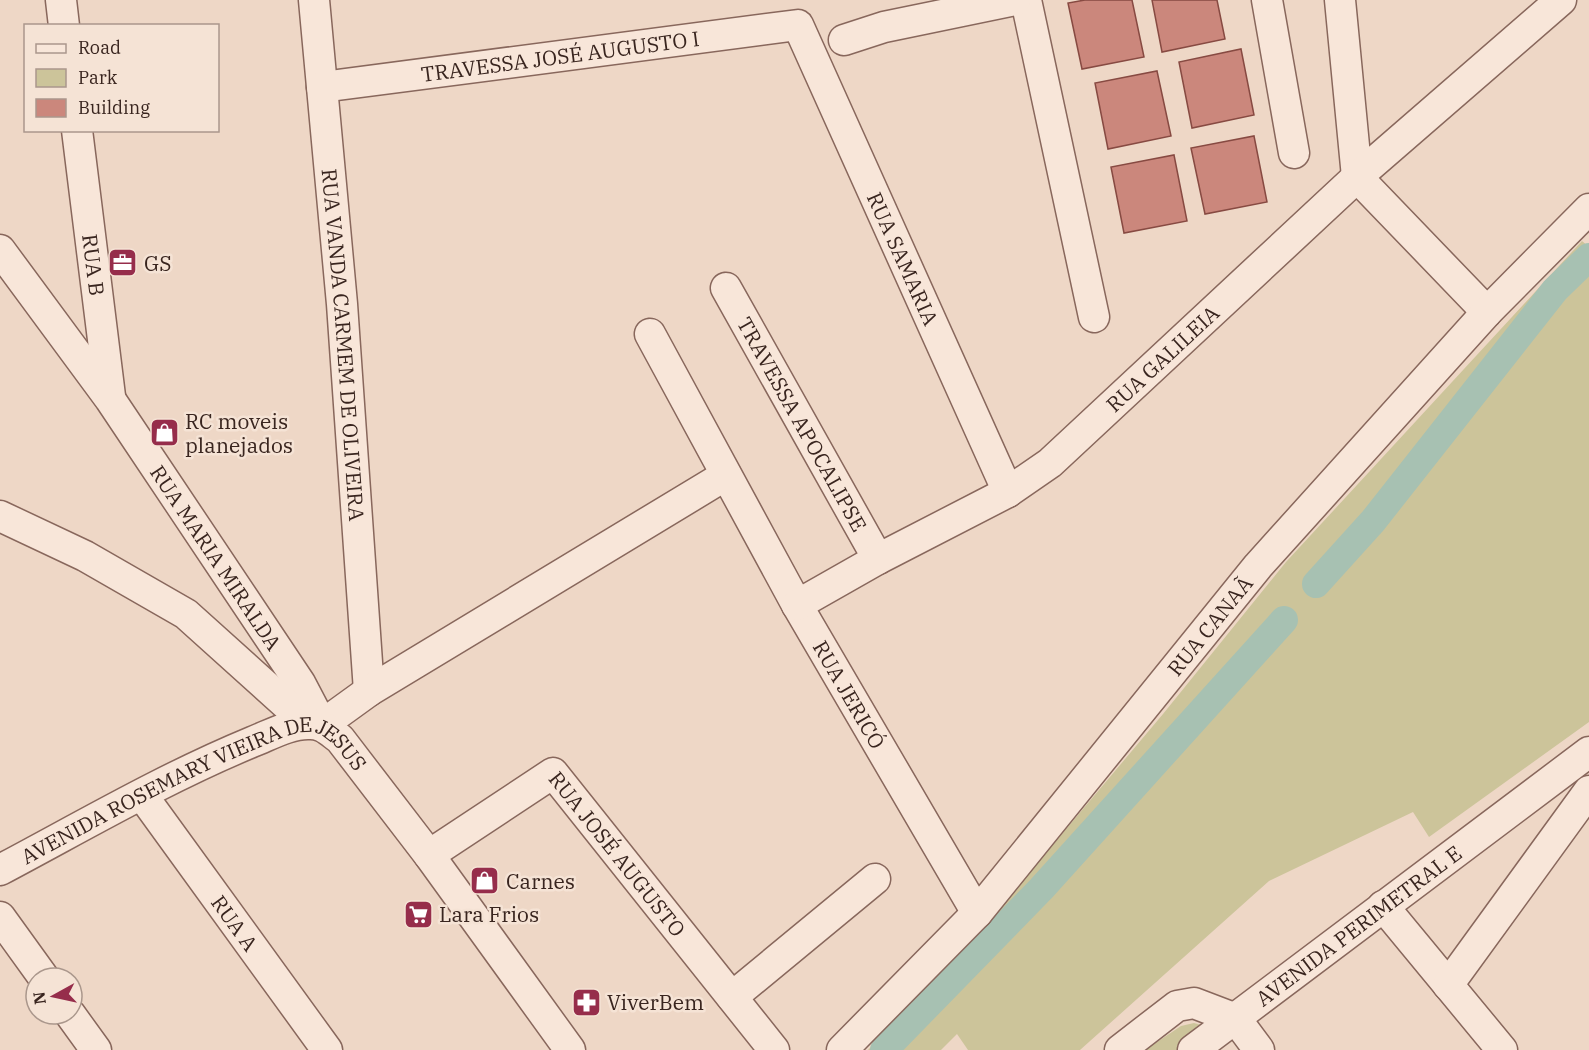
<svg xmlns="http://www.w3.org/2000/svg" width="1589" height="1050" viewBox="0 0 1589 1050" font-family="'IBM Plex Serif',serif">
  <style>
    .green { fill: #ccc49a }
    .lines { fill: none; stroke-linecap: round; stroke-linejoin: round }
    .canal { stroke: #a7c1b2; stroke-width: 28 }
    .building { fill: #cb877c; stroke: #874a42; stroke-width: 1.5 }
    .minor-casing { stroke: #88675c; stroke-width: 33 }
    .minor { stroke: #f8e6d9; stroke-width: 30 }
    .labels { text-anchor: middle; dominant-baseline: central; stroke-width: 5; stroke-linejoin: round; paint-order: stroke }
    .street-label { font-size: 21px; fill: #39251f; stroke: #f5e3d5 }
    .poi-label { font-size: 21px; fill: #39251f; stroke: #f5e3d5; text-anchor: start }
  </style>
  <rect width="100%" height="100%" fill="#eed7c6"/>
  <path class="green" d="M 1582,241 L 1589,247 L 1589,722 L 1429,837 L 1413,812 L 1269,881 L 1080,1050 L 968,1050 L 957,1034 L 941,1050 L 868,1050 L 954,962 L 1163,714 L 1286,562 Z
    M 1194,1023 L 1201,1025 L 1187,1050 L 1145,1050 L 1181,1026 Z"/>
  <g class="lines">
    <path class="canal" d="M 1316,584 L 1373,521 L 1555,290 L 1589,257
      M 884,1050 L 1041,889 L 1284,620"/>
  </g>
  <path class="building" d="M 1085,0 L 1132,0 L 1144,57 L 1082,69 L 1068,3 Z
    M 1152,0 L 1217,0 L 1225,39 L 1162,52 Z
    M 1241,49 L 1254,115 L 1192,128 L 1179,62 Z
    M 1157,71 L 1171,136 L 1108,149 L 1095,83 Z
    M 1254,136 L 1267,202 L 1205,214 L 1191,148 Z
    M 1174,155 L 1187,221 L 1124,233 L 1111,167 Z"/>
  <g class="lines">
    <defs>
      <g id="minor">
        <path d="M 61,0 L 64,26"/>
        <path id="s1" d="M 314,0 L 342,304 L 369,691"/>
        <path d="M 1026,0 L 1094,317"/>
        <path d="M 1267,0 L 1294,153"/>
        <path d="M 1340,0 L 1357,177"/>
        <path d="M 844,40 L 884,27 L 1015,0"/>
        <path id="s2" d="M 322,87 L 798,25 L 1008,492"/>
        <path id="s3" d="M 77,130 L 110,396"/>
        <path d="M 1357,177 L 1487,312"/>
        <path id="s4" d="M 0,250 L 110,399 L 300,683 L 322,725 L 369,691 L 726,475"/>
        <path id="s5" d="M 726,288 L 878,559"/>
        <path id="s6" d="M 650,334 L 797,605 L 977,913"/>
        <path d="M 0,516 L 85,556 L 186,614 L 307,723"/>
        <path id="s7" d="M 797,605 L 878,559 L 1008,492 L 1050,463 L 1357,177 L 1561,0"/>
        <path id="s8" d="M 142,795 L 327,1050"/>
        <path id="s9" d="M 429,855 L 553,773 L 774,1050"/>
        <path id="s10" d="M 0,870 C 83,826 165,778 252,742 C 270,735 289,724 308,724 C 322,723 329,731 340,739 L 429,855 L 570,1050"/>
        <path d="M 1383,906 L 1502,1050"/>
        <path d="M 0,917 L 44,978"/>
        <path d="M 1448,985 L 1589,791"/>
        <path d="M 732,997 L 875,879"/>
        <path d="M 70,1014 L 96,1050"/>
        <path id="s11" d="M 842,1050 L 977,913 L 1258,566 L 1487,312 L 1589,209"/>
        <path d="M 1120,1050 L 1177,1006 L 1194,1003 L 1236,1019 L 1259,1050"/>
        <path id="s12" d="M 1193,1050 L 1589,752"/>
      </g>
    </defs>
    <use href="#minor" class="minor-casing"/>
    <use href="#minor" class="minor"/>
  </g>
  <defs>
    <symbol id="office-square" viewBox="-11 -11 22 22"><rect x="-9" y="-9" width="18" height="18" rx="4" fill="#962d4b" stroke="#f5e3d5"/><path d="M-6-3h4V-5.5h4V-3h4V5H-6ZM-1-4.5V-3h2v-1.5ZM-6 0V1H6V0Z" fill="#fff"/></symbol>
    <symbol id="shop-square" viewBox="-11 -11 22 22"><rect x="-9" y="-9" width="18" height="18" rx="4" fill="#962d4b" stroke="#f5e3d5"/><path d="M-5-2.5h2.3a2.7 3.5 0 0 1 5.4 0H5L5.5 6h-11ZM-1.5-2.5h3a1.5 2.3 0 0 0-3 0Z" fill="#fff"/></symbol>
    <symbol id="supermarket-square" viewBox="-11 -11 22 22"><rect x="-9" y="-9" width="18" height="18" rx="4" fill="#962d4b" stroke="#f5e3d5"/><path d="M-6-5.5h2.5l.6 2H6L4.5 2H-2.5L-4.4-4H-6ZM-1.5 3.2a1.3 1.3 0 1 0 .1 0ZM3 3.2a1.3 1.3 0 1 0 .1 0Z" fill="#fff"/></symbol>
    <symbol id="pharmacy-square" viewBox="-11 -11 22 22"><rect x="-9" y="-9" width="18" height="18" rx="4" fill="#962d4b" stroke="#f5e3d5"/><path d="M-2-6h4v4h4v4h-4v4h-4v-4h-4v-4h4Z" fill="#fff"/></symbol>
  </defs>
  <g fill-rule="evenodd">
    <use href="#office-square" x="106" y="246" width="33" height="33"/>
    <use href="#shop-square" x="148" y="416" width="33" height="33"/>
    <use href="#shop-square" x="468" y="864" width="33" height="33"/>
    <use href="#supermarket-square" x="402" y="898" width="33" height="33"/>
    <use href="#pharmacy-square" x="570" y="986" width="33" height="33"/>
  </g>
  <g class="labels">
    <g class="street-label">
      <text stroke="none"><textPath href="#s2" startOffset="240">TRAVESSA JOSÉ AUGUSTO I</textPath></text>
      <text stroke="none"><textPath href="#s2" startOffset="736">RUA SAMARIA</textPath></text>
      <text stroke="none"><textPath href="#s3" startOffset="136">RUA B</textPath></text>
      <text stroke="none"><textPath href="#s1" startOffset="346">RUA VANDA CARMEM DE OLIVEIRA</textPath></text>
      <text stroke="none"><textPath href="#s7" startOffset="444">RUA GALILEIA</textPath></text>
      <text stroke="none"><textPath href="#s5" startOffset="156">TRAVESSA APOCALIPSE</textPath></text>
      <text stroke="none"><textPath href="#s4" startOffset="376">RUA MARIA MIRALDA</textPath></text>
      <text stroke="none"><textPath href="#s11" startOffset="562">RUA CANAÃ</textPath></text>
      <text stroke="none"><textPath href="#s6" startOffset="412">RUA JERICÓ</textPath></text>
      <text stroke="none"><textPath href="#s10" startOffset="220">AVENIDA ROSEMARY VIEIRA DE JESUS</textPath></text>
      <text stroke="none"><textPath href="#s9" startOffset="252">RUA JOSÉ AUGUSTO</textPath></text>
      <text stroke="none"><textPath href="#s8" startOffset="158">RUA A</textPath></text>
      <text stroke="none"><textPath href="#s12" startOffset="207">AVENIDA PERIMETRAL E</textPath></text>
    </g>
    <g class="poi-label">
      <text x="144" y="263">GS</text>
      <text x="185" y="421">RC moveis<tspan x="185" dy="24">planejados</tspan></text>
      <text x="506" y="881">Carnes</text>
      <text x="439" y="914">Lara Frios</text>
      <text x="607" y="1002">ViverBem</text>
    </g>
  </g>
  <rect x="24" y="24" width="195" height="108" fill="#f5e3d5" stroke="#aa978c" stroke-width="1.5"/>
  <rect x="36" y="44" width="30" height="9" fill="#f8e6d9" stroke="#aa978c" stroke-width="1.5"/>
  <text x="78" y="54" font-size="18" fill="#39251f">Road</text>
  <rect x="36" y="69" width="30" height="18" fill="#ccc49a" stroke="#aa978c" stroke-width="1.5"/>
  <text x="78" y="84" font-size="18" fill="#39251f">Park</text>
  <rect x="36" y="99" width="30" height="18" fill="#cb877c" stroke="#aa978c" stroke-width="1.5"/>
  <text x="78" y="114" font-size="18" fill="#39251f">Building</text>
  <g transform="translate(54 996) rotate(262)"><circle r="28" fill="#f5e3d5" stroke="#aa978c" stroke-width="1.5"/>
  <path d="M0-4.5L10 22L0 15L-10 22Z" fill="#962d4b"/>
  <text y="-9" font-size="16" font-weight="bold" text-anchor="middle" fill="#39251f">N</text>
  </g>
</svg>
